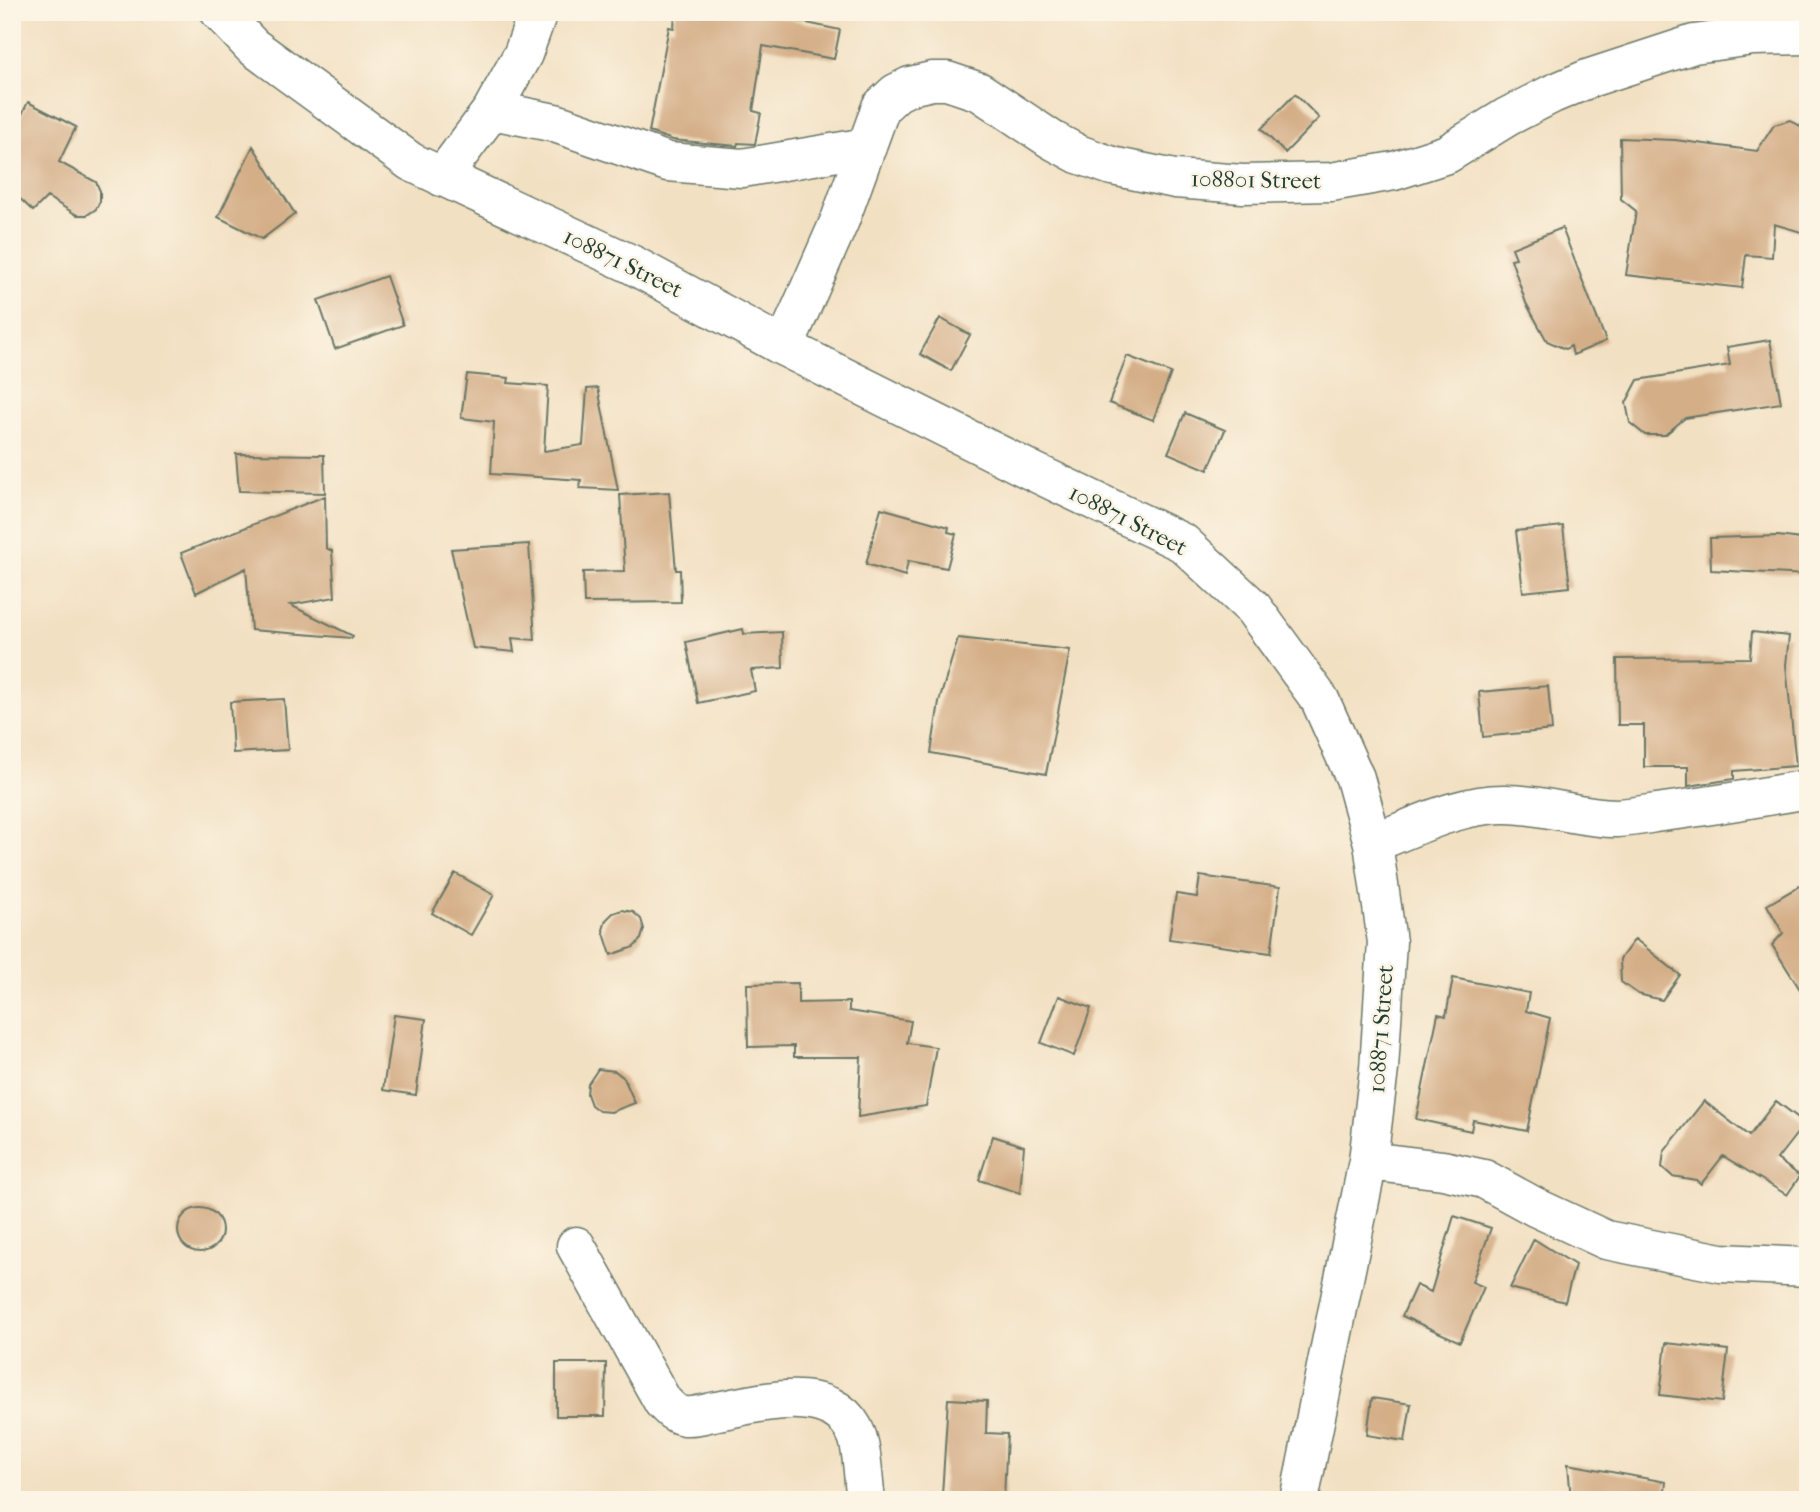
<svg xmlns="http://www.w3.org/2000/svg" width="1820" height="1512" viewBox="0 0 1820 1512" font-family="'IM FELL French Canon',serif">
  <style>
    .building { fill: #d4ae87 }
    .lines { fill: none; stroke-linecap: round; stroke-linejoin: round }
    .minor-casing { stroke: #697666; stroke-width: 41 }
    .minor { stroke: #fff; stroke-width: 38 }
    .labels { text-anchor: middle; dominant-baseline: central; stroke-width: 5; stroke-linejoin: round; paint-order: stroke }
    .street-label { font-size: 23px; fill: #1f3d34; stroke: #fcf5e5 }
  </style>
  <rect width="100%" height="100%" fill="#fcf5e5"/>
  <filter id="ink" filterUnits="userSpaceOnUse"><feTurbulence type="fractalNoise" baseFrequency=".0143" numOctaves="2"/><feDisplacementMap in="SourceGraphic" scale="14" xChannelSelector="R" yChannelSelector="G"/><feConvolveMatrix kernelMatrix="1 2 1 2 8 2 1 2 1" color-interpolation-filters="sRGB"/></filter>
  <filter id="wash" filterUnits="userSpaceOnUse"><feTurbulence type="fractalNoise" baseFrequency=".00686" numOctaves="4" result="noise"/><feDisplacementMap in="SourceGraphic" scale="28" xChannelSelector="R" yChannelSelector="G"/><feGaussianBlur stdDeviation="1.57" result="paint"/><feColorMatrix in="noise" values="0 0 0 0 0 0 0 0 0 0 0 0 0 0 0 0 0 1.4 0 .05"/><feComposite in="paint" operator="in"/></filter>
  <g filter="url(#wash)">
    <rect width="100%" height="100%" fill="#f2e0c2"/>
    <g id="blocks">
      <path class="building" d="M 675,12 L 769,12 L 769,15 L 840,30 L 834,59 L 763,46 L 753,111 L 761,113 L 755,144 L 738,143 L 737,146 L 673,140 L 649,132 L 669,27 L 674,28 Z
        M 1295,94 L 1319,118 L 1285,153 L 1261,129 Z
        M 28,102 L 76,127 L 59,162 L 96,182 L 100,191 L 100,201 L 96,209 L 87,215 L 77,215 L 47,197 L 33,211 L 12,191 L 12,134 Z
        M 1790,120 L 1805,129 L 1808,145 L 1808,234 L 1774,224 L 1772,257 L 1746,255 L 1742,288 L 1626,275 L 1636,211 L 1621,199 L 1620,138 L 1675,140 L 1757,151 L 1774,125 Z
        M 253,146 L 295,214 L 262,239 L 218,217 Z
        M 1562,228 L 1606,341 L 1573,355 L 1571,346 L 1565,349 L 1547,341 L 1526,303 L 1511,259 L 1516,258 L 1512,248 Z
        M 386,276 L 403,325 L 335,349 L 318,300 Z
        M 940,318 L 970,335 L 951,371 L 920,354 Z
        M 1770,340 L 1781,403 L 1685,418 L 1665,435 L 1645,435 L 1630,423 L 1626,403 L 1638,380 L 1730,365 L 1727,347 Z
        M 1127,356 L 1171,373 L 1153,420 L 1109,403 Z
        M 467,374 L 509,378 L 508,383 L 548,386 L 544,451 L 583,445 L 587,389 L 598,388 L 618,490 L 580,488 L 581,480 L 491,474 L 494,422 L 461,418 Z
        M 1185,413 L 1225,430 L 1208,470 L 1168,453 Z
        M 236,454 L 324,455 L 325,493 L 239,491 Z
        M 669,492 L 676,570 L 680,570 L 681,602 L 584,603 L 583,572 L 625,571 L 620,495 Z
        M 325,496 L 326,548 L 332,551 L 335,597 L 290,605 L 353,636 L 352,638 L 251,630 L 246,568 L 196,593 L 181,553 Z
        M 881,508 L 949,527 L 948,532 L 956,534 L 947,568 L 908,561 L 905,576 L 866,564 Z
        M 1563,526 L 1570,587 L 1523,592 L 1516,531 Z
        M 1778,536 L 1808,540 L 1808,575 L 1711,570 L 1710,538 Z
        M 529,544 L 535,640 L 512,638 L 514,652 L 473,648 L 451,549 Z
        M 743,629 L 744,634 L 782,632 L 783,668 L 751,670 L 755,691 L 698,703 L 686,642 Z
        M 1752,632 L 1789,636 L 1786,665 L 1796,766 L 1734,771 L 1734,779 L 1688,786 L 1688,767 L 1644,767 L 1644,725 L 1618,725 L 1617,659 L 1750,658 Z
        M 958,638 L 1070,650 L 1046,774 L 931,753 L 939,702 Z
        M 1548,686 L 1552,730 L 1483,737 L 1479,692 Z
        M 284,699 L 288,750 L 233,753 L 230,702 Z
        M 455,873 L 494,895 L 471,935 L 432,913 Z
        M 1200,876 L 1280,887 L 1271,953 L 1169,939 L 1176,894 L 1197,897 Z
        M 1808,881 L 1808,1002 L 1772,945 L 1783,933 L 1767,905 Z
        M 622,910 L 633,912 L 641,919 L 644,929 L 641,939 L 634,947 L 611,955 L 603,930 L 606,920 L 613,913 Z
        M 1635,939 L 1680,975 L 1662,1000 L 1638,994 L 1621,982 L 1620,959 Z
        M 1453,978 L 1529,993 L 1526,1011 L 1550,1018 L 1527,1131 L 1473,1120 L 1471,1131 L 1416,1119 L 1438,1014 L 1446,1016 Z
        M 798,983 L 798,1003 L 849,1002 L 849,1011 L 911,1021 L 907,1043 L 936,1047 L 926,1106 L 858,1117 L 861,1057 L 794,1057 L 794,1046 L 748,1047 L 747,984 Z
        M 1059,996 L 1091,1008 L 1074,1056 L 1041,1043 Z
        M 394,1015 L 426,1019 L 416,1095 L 383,1090 Z
        M 598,1069 L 615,1071 L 624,1078 L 635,1103 L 611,1112 L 599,1111 L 591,1105 L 587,1094 L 588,1084 Z
        M 1704,1101 L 1749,1136 L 1776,1101 L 1805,1123 L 1777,1159 L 1800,1176 L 1787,1195 L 1723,1156 L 1701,1184 L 1696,1180 L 1672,1176 L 1662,1167 L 1664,1152 Z
        M 993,1136 L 1024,1146 L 1020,1193 L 979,1180 Z
        M178 1230a22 22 0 1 1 44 0a22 22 0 1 1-44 0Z
        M 1454,1216 L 1491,1228 L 1472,1282 L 1484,1287 L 1460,1342 L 1402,1316 L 1416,1285 L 1431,1292 Z
        M 1534,1239 L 1575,1265 L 1565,1302 L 1510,1288 Z
        M 1666,1343 L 1728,1350 L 1722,1402 L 1660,1395 Z
        M 556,1363 L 606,1363 L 605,1416 L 556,1416 Z
        M 1372,1398 L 1411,1404 L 1405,1441 L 1367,1435 Z
        M 948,1399 L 987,1401 L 986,1433 L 1007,1434 L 1004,1499 L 942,1495 Z
        M 1568,1464 L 1666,1482 L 1664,1500 L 1571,1500 Z"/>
    </g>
  </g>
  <g filter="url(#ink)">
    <use href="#blocks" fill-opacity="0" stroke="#697666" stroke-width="2"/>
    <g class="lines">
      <defs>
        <path id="minor" d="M 220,12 L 252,46 L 411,162 L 631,264 L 784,347 L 1030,470 L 1183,543 L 1253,608 L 1320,700 L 1355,778 L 1373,843 L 1387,942 L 1379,1069 L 1368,1161 L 1299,1500
          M 492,110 L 555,123 L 668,162 L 742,168 L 867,147
          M 442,177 L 492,110 L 523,54 L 538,12
          M 784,347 L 840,220 L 881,107 L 896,93 L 910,86 L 932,81 L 947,81 L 980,92 L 1052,140 L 1078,154 L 1112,166 L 1175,179 L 1243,184 L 1331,182 L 1394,171 L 1447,154 L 1507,117 L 1552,94 L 1590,78 L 1694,44 L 1753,36 L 1808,35
          M 1373,843 C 1415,827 1460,803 1506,804 C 1544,804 1579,818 1617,818 C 1635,817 1653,813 1670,811 C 1716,805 1762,797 1808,789
          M 1368,1161 L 1443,1170 L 1484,1179 L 1537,1208 L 1606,1240 L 1721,1263 L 1808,1267
          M 576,1246 L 663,1402 C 670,1409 675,1415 685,1416 C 695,1417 707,1413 717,1411 C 761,1403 835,1381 857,1436 C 863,1452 863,1482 866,1500"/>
      </defs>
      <use href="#minor" class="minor-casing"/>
      <use href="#minor" class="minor"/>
    </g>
  </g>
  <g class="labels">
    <g class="street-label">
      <text transform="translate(1256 180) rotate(1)">108801 Street</text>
      <text transform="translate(623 263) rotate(26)">108871 Street</text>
      <text transform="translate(1128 520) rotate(27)">108871 Street</text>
      <text transform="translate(1381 1029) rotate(-86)">108871 Street</text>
    </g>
  </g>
  <rect width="1820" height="1512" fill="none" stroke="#fcf5e5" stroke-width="42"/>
</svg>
